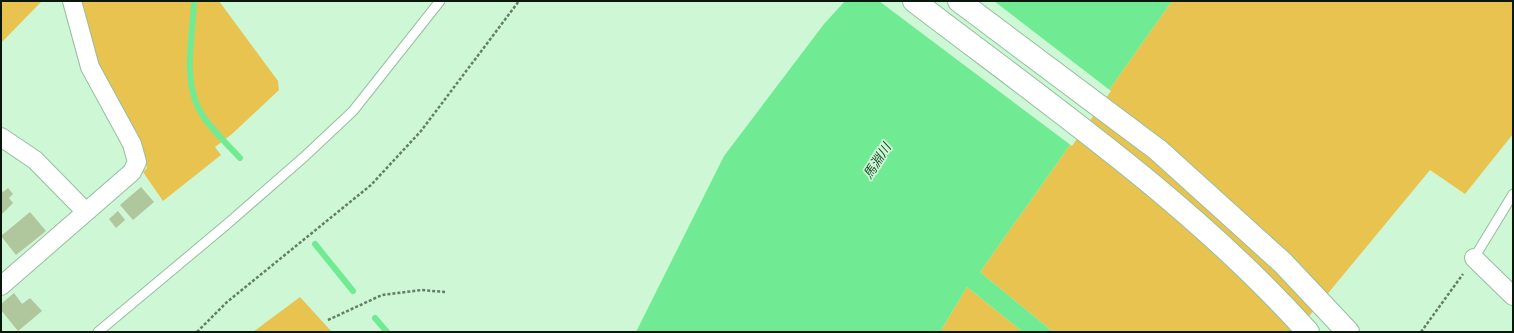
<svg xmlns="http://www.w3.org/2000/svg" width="1514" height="333" viewBox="0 0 1514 333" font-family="'Archivo Narrow','Noto Sans JP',sans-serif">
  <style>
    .green { fill: #e9c350 }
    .water { fill: #70eb94 }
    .pier { fill: #cef7d6 }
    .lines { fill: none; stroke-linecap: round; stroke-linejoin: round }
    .stream { stroke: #70eb94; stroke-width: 6 }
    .building { fill: #b0c69d }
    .service-casing { stroke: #97be9f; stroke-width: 11 }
    .minor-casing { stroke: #97be9f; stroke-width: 20 }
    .tertiary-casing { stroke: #97be9f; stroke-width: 24 }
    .path { stroke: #637d68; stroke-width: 2.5; stroke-dasharray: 3 2; stroke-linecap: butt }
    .service { stroke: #fff; stroke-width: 9 }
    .minor { stroke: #fff; stroke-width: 18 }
    .tertiary { stroke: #fff; stroke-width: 22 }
    .labels { text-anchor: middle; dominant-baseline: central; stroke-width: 3.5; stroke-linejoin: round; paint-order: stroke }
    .water-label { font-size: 13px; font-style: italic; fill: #1c4d2b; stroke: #cef7d6 }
  </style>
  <rect width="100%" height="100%" fill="#cef7d6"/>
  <path class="green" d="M 1,1 L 42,1 L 1,43 Z
    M 78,1 L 219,1 L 278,81 L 279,90 L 232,134 L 215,147 L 221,155 L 163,201 L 143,172 L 147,168 L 140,143 L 94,63 Z
    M 1172,1 L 1513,1 L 1513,134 L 1465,194 L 1430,170 L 1296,332 L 1053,332 L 980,272 Z
    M 967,287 L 1023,332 L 940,332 Z
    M 300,297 L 332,332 L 253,332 Z"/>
  <path class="water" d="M 845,1 L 1172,1 L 980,272 L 1053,332 L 1023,332 L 967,287 L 940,332 L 636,332 L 724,156 L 824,24 Z"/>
  <path class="pier" d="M 879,1 L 994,1 L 1111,91 L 1072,146 Z"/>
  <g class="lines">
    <path class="stream" d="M 194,1 C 193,37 181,84 203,116 C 213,131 228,145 240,158
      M 315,244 L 353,291
      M 375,318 L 387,332"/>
  </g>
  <path class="building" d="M 141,187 L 154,202 L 133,220 L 120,205 Z
    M 8,188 L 13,194 L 9,198 L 13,203 L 1,215 L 1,190 L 3,192 Z
    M 118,211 L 125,220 L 116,228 L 109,219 Z
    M 30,212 L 46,231 L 16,255 L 1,236 Z
    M 14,293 L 22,304 L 30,298 L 42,311 L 18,331 L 1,310 L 1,304 Z"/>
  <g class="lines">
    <defs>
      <path id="service" d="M 1474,258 L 1513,194
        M 98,332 L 226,225 L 304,157 L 353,111 L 440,1"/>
      <path id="minor" d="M 1,137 L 35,160 L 86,212
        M 1474,258 L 1513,296
        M 1,286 L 132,172 L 137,162 L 132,144 L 90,67 L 72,1"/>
      <path id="tertiary" d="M 914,1 C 1050,105 1193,204 1308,332
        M 959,1 L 1158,150 L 1283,263 L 1348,332"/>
    </defs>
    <use href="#service" class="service-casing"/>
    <use href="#minor" class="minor-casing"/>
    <use href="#tertiary" class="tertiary-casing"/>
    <path class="path" d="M 328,320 L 382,295 L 422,290 L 445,292
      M 197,332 L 227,302 L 371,185 L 421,131 L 519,1
      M 1421,332 L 1463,274"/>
    <use href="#service" class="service"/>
    <use href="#minor" class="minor"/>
    <use href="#tertiary" class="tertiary"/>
  </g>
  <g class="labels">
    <g class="water-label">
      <text transform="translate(877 161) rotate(-57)">馬淵川</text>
    </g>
  </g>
  <rect width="1514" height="333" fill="none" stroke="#09170c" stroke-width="4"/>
</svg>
